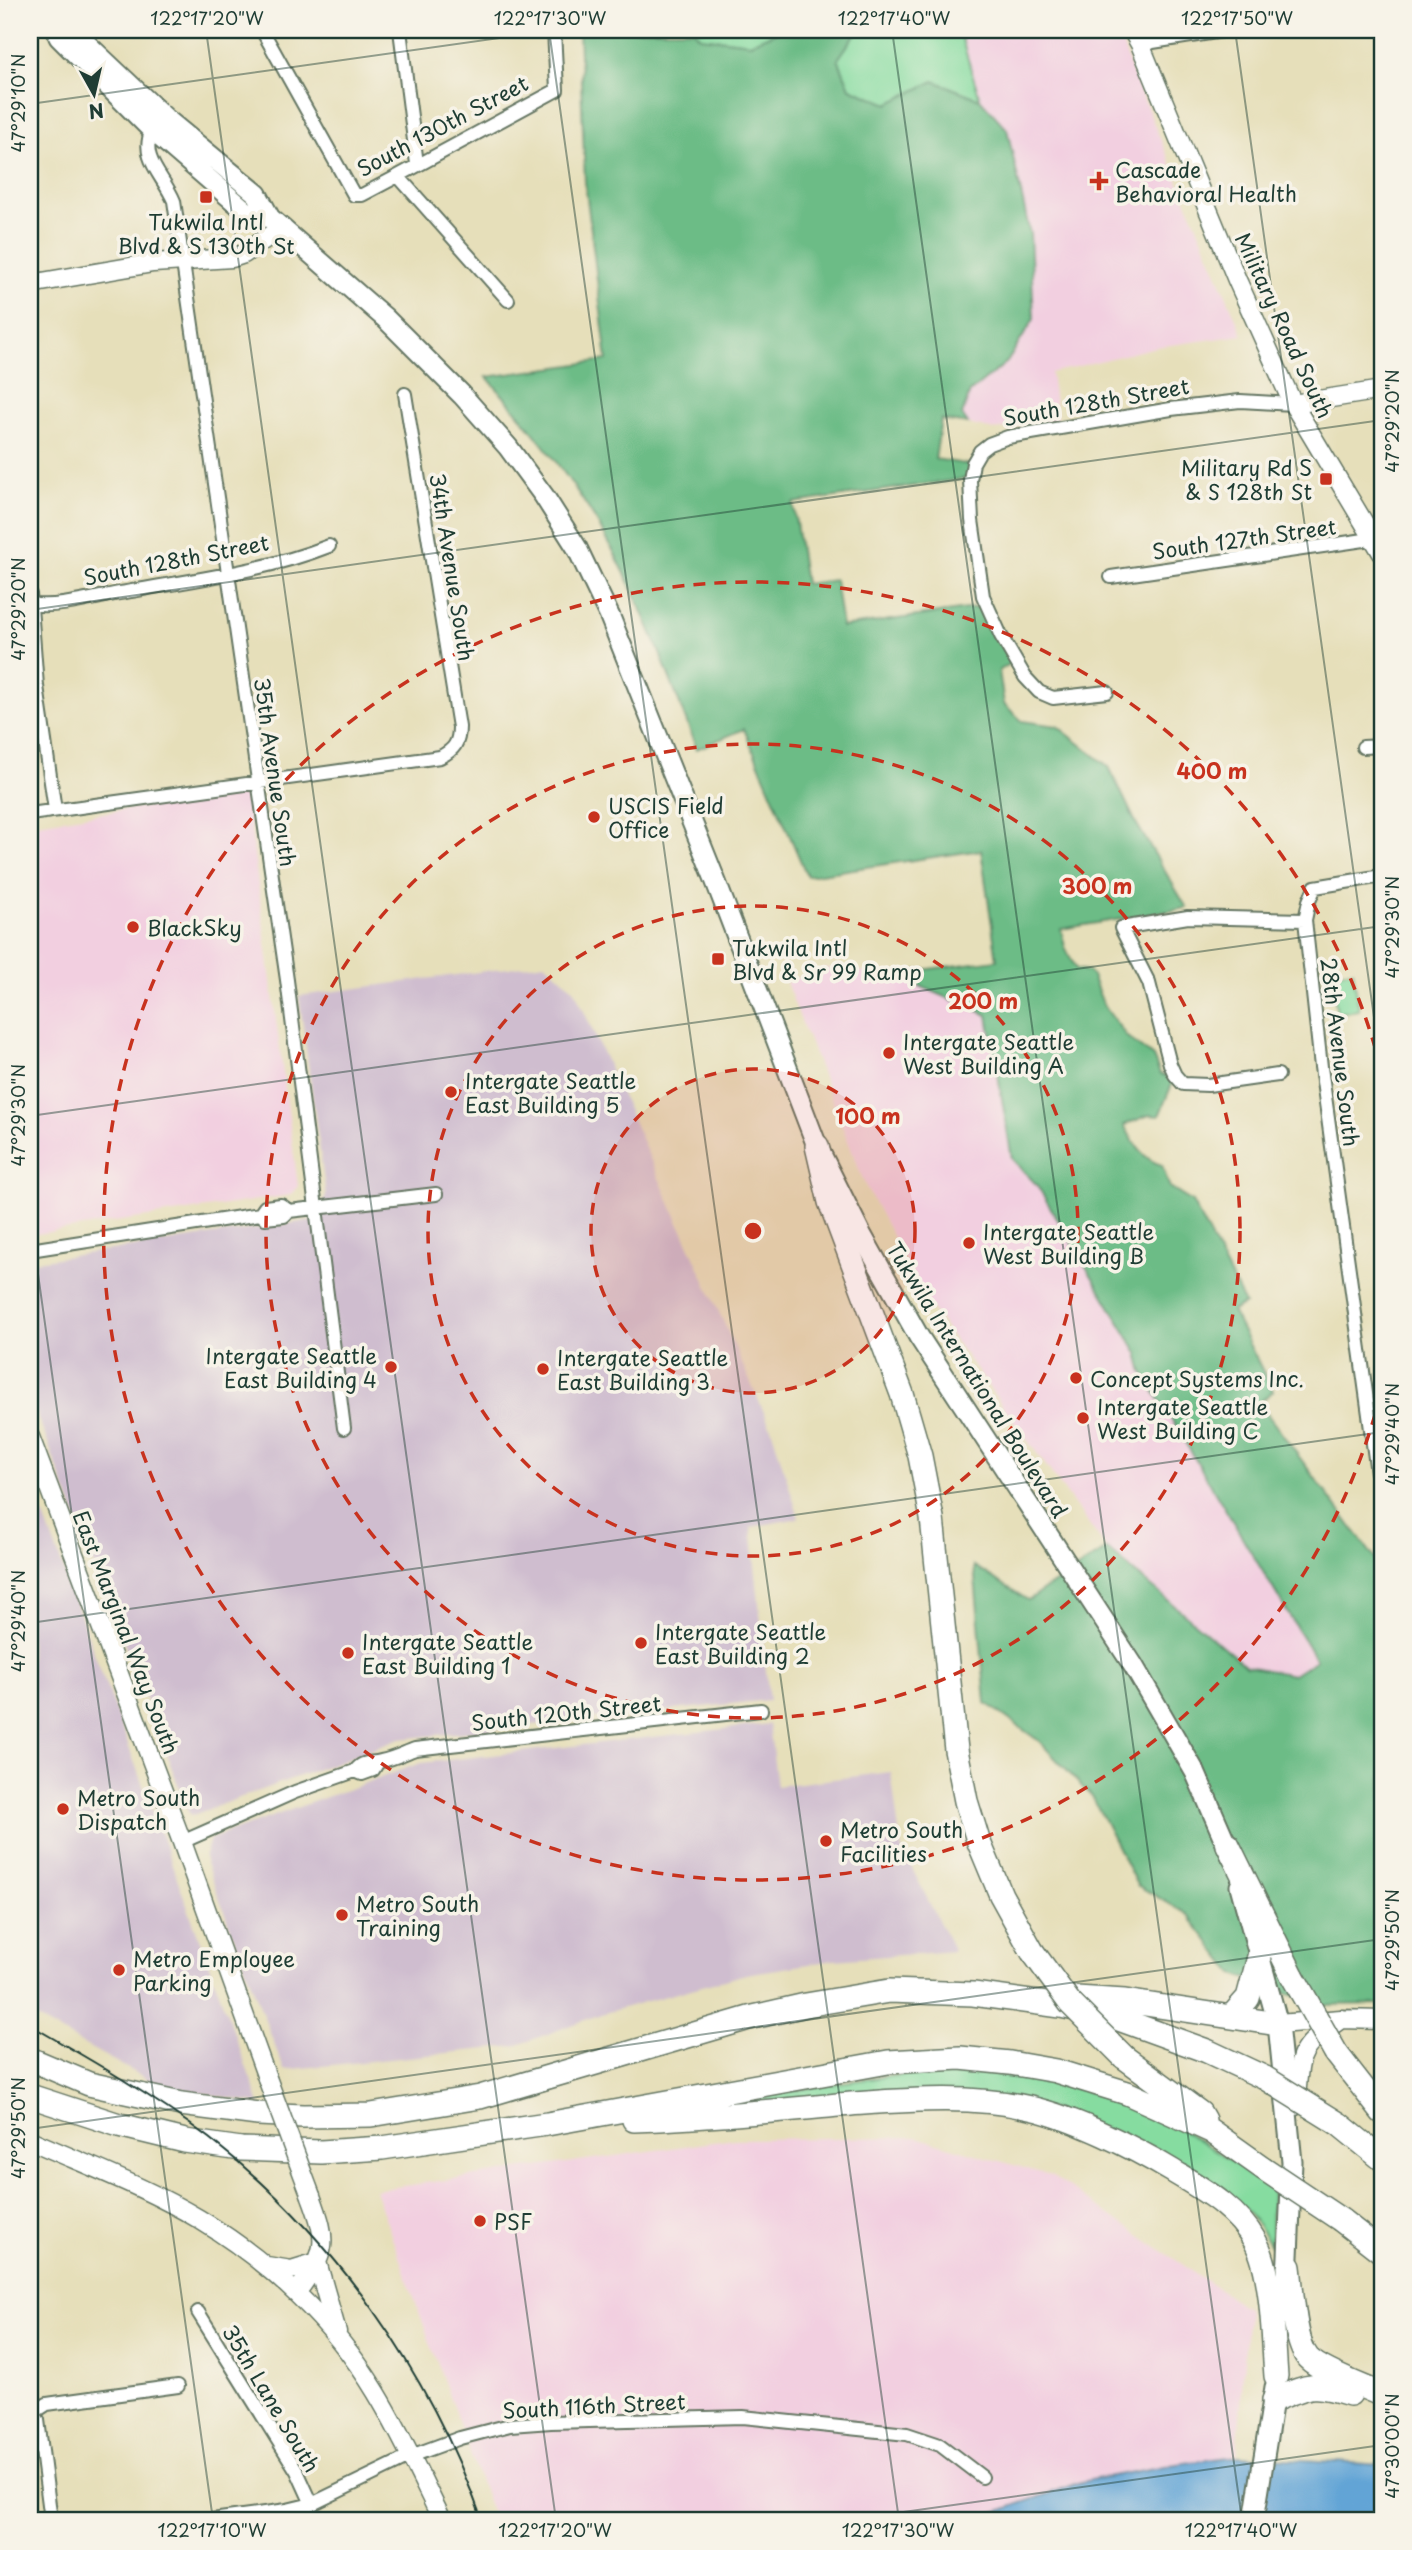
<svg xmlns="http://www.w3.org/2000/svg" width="1412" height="2550" viewBox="0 0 1412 2550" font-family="'Playpen Sans',sans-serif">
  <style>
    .built { fill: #f2cfe0 }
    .industrial { fill: #cfbdcf }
    .green { fill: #86dca0; stroke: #528c6a; stroke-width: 2 }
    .forest { fill: #6cbc86; stroke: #467c5d; stroke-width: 2 }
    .water { fill: #62a4d6; stroke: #407085; stroke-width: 2 }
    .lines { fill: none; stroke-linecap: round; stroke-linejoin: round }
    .street-casing { stroke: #657663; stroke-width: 16 }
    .secondary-casing { stroke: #657663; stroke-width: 21 }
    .primary-casing { stroke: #657663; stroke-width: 23 }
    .highway-casing { stroke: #657663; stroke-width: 26 }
    .street { stroke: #fff; stroke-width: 12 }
    .secondary { stroke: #fff; stroke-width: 18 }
    .primary { stroke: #fff; stroke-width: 19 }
    .highway { stroke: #fff; stroke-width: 23 }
    .tram { stroke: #1f3d34; stroke-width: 2 }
    .secondary-bridge-casing { stroke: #657663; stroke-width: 21; stroke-linecap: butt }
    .highway-bridge-casing { stroke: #657663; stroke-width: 26; stroke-linecap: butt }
    .secondary-bridge { stroke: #fff; stroke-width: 18 }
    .highway-bridge { stroke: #fff; stroke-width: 23 }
    .ticks { fill: none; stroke: #1f3d34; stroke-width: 2; stroke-opacity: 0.45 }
    .ring { fill: none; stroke: #c8321e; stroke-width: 3.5; stroke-dasharray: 12 9 }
    .poi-dot { fill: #c8321e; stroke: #f7f3e8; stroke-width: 2.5 }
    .labels { text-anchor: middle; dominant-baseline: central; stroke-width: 7; stroke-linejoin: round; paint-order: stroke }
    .street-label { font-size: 21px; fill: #1f3d34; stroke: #f7f3e8 }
    .poi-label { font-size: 21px; fill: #1f3d34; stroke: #f7f3e8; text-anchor: start }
    .centre { fill: #c8321e; stroke: #f7f3e8; stroke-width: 3.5 }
    .ring-label { font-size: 21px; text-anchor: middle; font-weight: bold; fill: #c8321e; stroke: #f7f3e8; stroke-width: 7; stroke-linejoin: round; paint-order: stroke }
    .neatline { fill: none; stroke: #1f3d34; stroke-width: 2.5 }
    .ticks-label { font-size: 18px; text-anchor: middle; fill: #1f3d34 }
  </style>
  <rect width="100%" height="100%" fill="#f7f3e8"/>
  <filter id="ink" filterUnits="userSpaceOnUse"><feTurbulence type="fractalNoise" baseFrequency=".0143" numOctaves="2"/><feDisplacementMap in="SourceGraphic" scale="14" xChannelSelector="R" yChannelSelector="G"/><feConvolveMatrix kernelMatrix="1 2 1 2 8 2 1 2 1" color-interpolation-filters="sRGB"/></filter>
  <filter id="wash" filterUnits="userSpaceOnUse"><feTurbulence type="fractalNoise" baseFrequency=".00686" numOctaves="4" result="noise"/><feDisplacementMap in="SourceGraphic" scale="28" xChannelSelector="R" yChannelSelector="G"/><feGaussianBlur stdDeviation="1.57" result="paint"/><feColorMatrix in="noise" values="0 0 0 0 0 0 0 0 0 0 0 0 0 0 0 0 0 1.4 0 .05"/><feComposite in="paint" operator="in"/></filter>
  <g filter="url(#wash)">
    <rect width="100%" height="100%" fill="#e6dfba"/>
    <path class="built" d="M 959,30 L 1117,30 L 1133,74 L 1243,335 L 1156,347 L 1051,373 L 1057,420 L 994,430 L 968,424 L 962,415 L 970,391 L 1008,362 L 1034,319 L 1030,234 L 1007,129 L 980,99 Z
      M 242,792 L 247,800 L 298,1186 L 291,1195 L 30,1235 L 30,824 Z
      M 824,968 L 892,974 L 988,1015 L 1012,1159 L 1037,1185 L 1138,1353 L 1144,1372 L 1316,1660 L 1293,1675 L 1246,1666 L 1107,1549 L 929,1305 L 866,1187 L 786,982 Z
      M 916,2137 L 1052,2176 L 1248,2309 L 1237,2456 L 1170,2465 L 1081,2482 L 974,2520 L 494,2520 L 375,2190 L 735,2139 Z"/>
    <path class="industrial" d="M 545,963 L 574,989 L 771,1428 L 799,1518 L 751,1527 L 769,1700 L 400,1739 L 190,1816 L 30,1396 L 30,1262 L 314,1220 L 326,1196 L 299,996 Z
      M 30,1478 L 260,2104 L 156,2084 L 30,2015 Z
      M 769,1724 L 777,1786 L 891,1772 L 901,1847 L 954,1951 L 834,1960 L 746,1974 L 601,2014 L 515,2046 L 284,2070 L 204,1858 L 210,1839 L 421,1763 Z"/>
    <path class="green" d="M 694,30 L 781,30 L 751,43 L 699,37 Z
      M 858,30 L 959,30 L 980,99 L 934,81 L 888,104 L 850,88 L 838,59 Z
      M 1353,970 L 1359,1010 L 1337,1013 L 1331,973 Z
      M 935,2071 C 1014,2072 1093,2085 1163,2120 C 1202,2139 1236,2164 1272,2189 L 1271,2246 C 1257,2219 1238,2200 1213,2183 L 1052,2109 L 718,2104 L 844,2082 Z"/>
    <path class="forest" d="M 579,30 L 694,30 L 700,37 L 751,43 L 781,30 L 858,30 L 838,59 L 850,88 L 888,104 L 934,81 L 980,99 L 1007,129 L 1030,234 L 1034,319 L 1007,362 L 970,392 L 962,415 L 968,424 L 941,420 L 935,459 L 971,465 L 969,478 L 793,503 L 805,584 L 835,580 L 842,627 L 987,606 L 1014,661 L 999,671 L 1004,704 L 1022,721 L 1057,726 L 1109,767 L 1136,823 L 1187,908 L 1061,929 L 1065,947 L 1076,969 L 1088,971 L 1092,976 L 1104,1006 L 1127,1037 L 1153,1057 L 1160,1074 L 1174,1079 L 1159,1116 L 1149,1115 L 1124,1125 C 1133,1141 1142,1160 1162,1165 L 1170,1188 L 1192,1202 L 1245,1304 L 1232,1311 L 1273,1391 L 1259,1403 L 1382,1568 L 1382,2004 L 1321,2005 L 1234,1974 L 1187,1914 L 1137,1885 L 1093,1798 L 1039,1741 L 986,1703 L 974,1566 L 1028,1600 L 1107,1549 L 1246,1666 L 1293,1675 L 1316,1660 L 1143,1372 L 1138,1353 L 1037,1185 L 1012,1159 L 988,1015 L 892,974 L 997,960 L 981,850 L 807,876 L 744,729 L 697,749 C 669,677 643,602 604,534 C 571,477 530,426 487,377 L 607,360 L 585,182 Z"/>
    <path class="water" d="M 1237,2456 L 1382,2465 L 1382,2520 L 974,2520 L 1081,2482 L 1170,2465 Z"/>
  </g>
  <g filter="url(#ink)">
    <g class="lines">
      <defs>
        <path id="street" d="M 262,30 L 354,195 L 362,195 L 398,176 L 557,90 L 554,30
          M 400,30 L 417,164
          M 1140,44 L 1229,30
          M 152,130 C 139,158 163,175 174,201 L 287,980 L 344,1428
          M 398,176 L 508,300
          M 1111,577 L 1378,538
          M 30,594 L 37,686 L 55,810
          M 30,604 C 54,609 94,598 120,593 C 190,580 263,572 329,546
          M 1107,692 L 1053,698 L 1039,692 L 1025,677 L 1001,636 L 983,596 L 972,520 L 970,480 L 973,463 L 980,451 L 989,444 L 1008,437 L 1171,409 L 1240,401 L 1293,404
          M 1363,747 L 1382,746
          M 30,814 L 440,757 C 454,750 459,743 459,727 L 405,394
          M 1278,1075 L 1208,1085 L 1183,1084 L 1175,1075 L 1170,1064 L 1149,983 L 1121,928 L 1188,917 L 1305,920
          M 260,1214 L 265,1207 L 281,1205 L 289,1211
          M 30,1250 L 260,1214 L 265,1218 L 284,1216 L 289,1211 L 436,1194
          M 1377,1473 L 1321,1067 L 1305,920 L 1309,901 L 1315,887 L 1382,876
          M 355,1771 L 362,1774 L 373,1770 L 378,1762
          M 182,1842 L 295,1792 L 355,1771 C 363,1760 370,1764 381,1761 C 393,1759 404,1753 415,1749 L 761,1710
          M 198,2312 L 297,2471 L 312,2504
          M 30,2412 L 33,2413 L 47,2404 L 178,2386
          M 33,2413 L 38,2420 L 51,2520
          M 212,2520 L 287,2510 L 312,2504 L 411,2456 L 460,2438 L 510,2425 L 551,2422 L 743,2417 L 907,2434 L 940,2445 L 982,2477"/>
        <path id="secondary" d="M 1132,30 L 1140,44 L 1237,280 L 1293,404 L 1382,553
          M 30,284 L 153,263 L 232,258 L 244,254 L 282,227
          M 1293,404 L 1382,390
          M 30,1437 L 182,1842 L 267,2078
          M 1278,2024 L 1341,2019 L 1382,2020
          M 1295,2106 C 1301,2051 1295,2052 1341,2019
          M 30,2140 C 86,2165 146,2187 199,2219 C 270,2262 333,2321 376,2392 C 401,2433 421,2477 442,2520
          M 317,2262 L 337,2332
          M 267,2266 L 291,2270 L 317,2262
          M 296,2293 C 327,2252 329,2244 311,2196"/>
        <path id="primary" d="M 56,30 L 59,37 L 152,130 L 248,213 L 270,218
          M 72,30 L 165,118 L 257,194 L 270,218 L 385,318 L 462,395 L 508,447 L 544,496 L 577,548 L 610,617 L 716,882 L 817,1146 L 861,1234 L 919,1337 L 1133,1665 L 1195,1772 L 1232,1857
          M 1240,1886 L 1278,2024 L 1292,2162 L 1287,2280
          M 1254,2520 L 1275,2387"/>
        <path id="highway" d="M 817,1146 L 830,1202 L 902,1394 L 920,1456 L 932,1518 L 956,1750 L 966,1801 L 978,1840 L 1001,1895 L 1032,1951
          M 1228,1845 L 1293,1977
          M 1076,1998 L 1125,2001 L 1278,2024
          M 1232,2016 L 1248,1998 L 1260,1953
          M 1336,2053 L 1382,2112
          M 1124,2057 L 1200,2113 L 1204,2120
          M 30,2059 L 89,2084 L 181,2104 L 258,2114 L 303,2116 L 371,2115 L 480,2097 L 749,2018 L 806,2005 L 889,1991 L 973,1994 L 1061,2006 L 1116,2018 L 1207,2051 L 1265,2078
          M 30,2096 L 119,2125 L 185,2141 L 241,2149 L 321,2152 L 382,2148 L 547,2124 L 888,2062 L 960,2058 L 1010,2063 L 1056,2071 L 1127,2093 L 1211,2131 L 1263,2168
          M 634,2120 C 707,2118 779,2110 851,2104 C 911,2100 971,2095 1030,2108 C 1074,2118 1133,2147 1171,2170 C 1202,2189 1236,2207 1255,2241 C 1273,2272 1273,2339 1276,2376
          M 1339,2124 L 1382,2159
          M 1341,2220 L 1382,2252
          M 1289,2267 C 1292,2289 1294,2342 1308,2358 C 1320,2371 1365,2387 1382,2395
          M 1274,2400 C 1309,2385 1313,2382 1350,2394"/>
      </defs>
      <use href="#street" class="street-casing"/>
      <use href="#secondary" class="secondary-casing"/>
      <use href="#primary" class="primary-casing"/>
      <use href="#highway" class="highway-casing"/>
      <use href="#street" class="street"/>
      <use href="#secondary" class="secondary"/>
      <use href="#primary" class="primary"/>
      <use href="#highway" class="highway"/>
      <path class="tram" d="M 30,2025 C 91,2060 152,2095 209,2138 C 334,2235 429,2371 482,2520"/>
      <defs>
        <path id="secondary-bridge" d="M 267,2078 L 311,2196"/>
        <path id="highway-bridge" d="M 1032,1951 L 1070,2003 L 1124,2057
          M 1293,1977 L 1336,2053
          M 1265,2078 L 1339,2124
          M 1263,2168 L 1341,2220"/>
      </defs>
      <use href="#secondary-bridge" class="secondary-bridge-casing"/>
      <use href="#highway-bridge" class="highway-bridge-casing"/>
      <use href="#secondary-bridge" class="secondary-bridge"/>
      <use href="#highway-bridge" class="highway-bridge"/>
    </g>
  </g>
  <path class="ticks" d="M 206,30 L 556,2520M 549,30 L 899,2520M 892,30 L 1242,2520M 1235,30 L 1382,1074M 30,104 L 556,30M 30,610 L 1382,420M 30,1116 L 1382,926M 30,1217 L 213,2520M 30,1623 L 1382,1432M 30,2129 L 1382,1939M 846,2520 L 1382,2445"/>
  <circle cx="753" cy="1231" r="162" fill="#c8321e" fill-opacity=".12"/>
  <g class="ring">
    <circle cx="753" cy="1231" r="162"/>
    <circle cx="753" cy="1231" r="325"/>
    <circle cx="753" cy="1231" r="487"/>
    <path d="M1381 1393A649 649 0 1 1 1381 1069"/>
  </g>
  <g class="poi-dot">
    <path d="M1095.5 170.5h7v7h7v7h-7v7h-7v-7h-7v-7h7z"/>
    <rect x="199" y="190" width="14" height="14" rx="3.5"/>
    <rect x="1319" y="472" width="14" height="14" rx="3.5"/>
    <circle cx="594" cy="817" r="7"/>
    <circle cx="133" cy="927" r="7"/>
    <rect x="711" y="952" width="14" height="14" rx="3.5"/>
    <circle cx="889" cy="1053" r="7"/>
    <circle cx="451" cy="1092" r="7"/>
    <circle cx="969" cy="1243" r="7"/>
    <circle cx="391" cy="1367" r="7"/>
    <circle cx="543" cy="1369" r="7"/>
    <circle cx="1076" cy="1378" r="7"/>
    <circle cx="1083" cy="1418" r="7"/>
    <circle cx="641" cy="1643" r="7"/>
    <circle cx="348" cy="1653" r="7"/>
    <circle cx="63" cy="1809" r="7"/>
    <circle cx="826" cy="1841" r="7"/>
    <circle cx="342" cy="1915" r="7"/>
    <circle cx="119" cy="1970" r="7"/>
    <circle cx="480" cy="2221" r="7"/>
  </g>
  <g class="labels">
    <g class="street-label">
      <text transform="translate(442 125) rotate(-28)">South 130th Street</text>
      <text transform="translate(1285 325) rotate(65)">Military Road South</text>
      <text transform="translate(1096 401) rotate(-10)">South 128th Street</text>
      <text transform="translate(1244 538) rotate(-8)">South 127th Street</text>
      <text transform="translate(176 559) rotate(-11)">South 128th Street</text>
      <text transform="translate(453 567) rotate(81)">34th Avenue South</text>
      <text transform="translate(276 772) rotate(82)">35th Avenue South</text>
      <text transform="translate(1341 1052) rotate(83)">28th Avenue South</text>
      <text transform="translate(978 1379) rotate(58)">Tukwila International Boulevard</text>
      <text transform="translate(127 1632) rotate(69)">East Marginal Way South</text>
      <text transform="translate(566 1712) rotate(-6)">South 120th Street</text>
      <text transform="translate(272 2398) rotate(59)">35th Lane South</text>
      <text transform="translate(594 2405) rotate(-3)">South 116th Street</text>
    </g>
    <g class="poi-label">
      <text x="1115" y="169">Cascade<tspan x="1115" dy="24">Behavioral Health</tspan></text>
      <text x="206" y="221" text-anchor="middle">Tukwila Intl<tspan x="206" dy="24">Blvd &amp; S 130th St</tspan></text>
      <text x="1312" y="467" text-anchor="end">Military Rd S<tspan x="1312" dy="24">&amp; S 128th St</tspan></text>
      <text x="608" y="805">USCIS Field<tspan x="608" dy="24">Office</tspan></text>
      <text x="147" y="927">BlackSky</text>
      <text x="732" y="947">Tukwila Intl<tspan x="732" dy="24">Blvd &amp; Sr 99 Ramp</tspan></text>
      <text x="903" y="1041">Intergate Seattle<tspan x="903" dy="24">West Building A</tspan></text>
      <text x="465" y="1080">Intergate Seattle<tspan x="465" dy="24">East Building 5</tspan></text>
      <text x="983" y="1231">Intergate Seattle<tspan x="983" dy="24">West Building B</tspan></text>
      <text x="377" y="1355" text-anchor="end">Intergate Seattle<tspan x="377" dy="24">East Building 4</tspan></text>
      <text x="557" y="1357">Intergate Seattle<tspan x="557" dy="24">East Building 3</tspan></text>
      <text x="1090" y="1378">Concept Systems Inc.</text>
      <text x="1097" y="1406">Intergate Seattle<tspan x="1097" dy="24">West Building C</tspan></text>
      <text x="655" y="1631">Intergate Seattle<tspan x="655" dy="24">East Building 2</tspan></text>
      <text x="362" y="1641">Intergate Seattle<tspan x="362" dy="24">East Building 1</tspan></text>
      <text x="77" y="1797">Metro South<tspan x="77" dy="24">Dispatch</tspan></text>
      <text x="840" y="1829">Metro South<tspan x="840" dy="24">Facilities</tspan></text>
      <text x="356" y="1903">Metro South<tspan x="356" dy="24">Training</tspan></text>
      <text x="133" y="1958">Metro Employee<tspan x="133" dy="24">Parking</tspan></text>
      <text x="494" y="2221">PSF</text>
    </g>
  </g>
  <circle cx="753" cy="1231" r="10" class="centre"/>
  <g class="ring-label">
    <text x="1212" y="779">400 m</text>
    <text x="1097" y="894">300 m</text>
    <text x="983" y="1009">200 m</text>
    <text x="868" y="1124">100 m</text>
  </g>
  <rect width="1412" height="2550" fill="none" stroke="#f7f3e8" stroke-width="77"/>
  <g transform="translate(94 94) rotate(172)" stroke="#f7f3e8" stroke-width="5" paint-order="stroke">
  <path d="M0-5L12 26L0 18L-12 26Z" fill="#1f3d34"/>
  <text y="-10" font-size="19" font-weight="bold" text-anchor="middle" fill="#1f3d34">N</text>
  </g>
  <rect x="38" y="38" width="1336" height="2474" class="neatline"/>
  <g class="ticks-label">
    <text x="207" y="25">122°17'20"W</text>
    <text x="550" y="25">122°17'30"W</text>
    <text x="894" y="25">122°17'40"W</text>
    <text x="1237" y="25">122°17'50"W</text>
    <text transform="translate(19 103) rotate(-90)" y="6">47°29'10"N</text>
    <text transform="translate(1393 421) rotate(-90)" y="6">47°29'20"N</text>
    <text transform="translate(19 609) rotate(-90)" y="6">47°29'20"N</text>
    <text transform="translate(1393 927) rotate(-90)" y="6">47°29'30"N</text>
    <text transform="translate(19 1115) rotate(-90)" y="6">47°29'30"N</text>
    <text transform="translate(1393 1434) rotate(-90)" y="6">47°29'40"N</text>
    <text transform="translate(19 1621) rotate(-90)" y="6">47°29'40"N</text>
    <text transform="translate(1393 1940) rotate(-90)" y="6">47°29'50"N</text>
    <text transform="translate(19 2128) rotate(-90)" y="6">47°29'50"N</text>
    <text transform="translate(1393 2446) rotate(-90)" y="6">47°30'00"N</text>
    <text x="212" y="2537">122°17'10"W</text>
    <text x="555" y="2537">122°17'20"W</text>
    <text x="898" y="2537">122°17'30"W</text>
    <text x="1241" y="2537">122°17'40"W</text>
  </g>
</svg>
